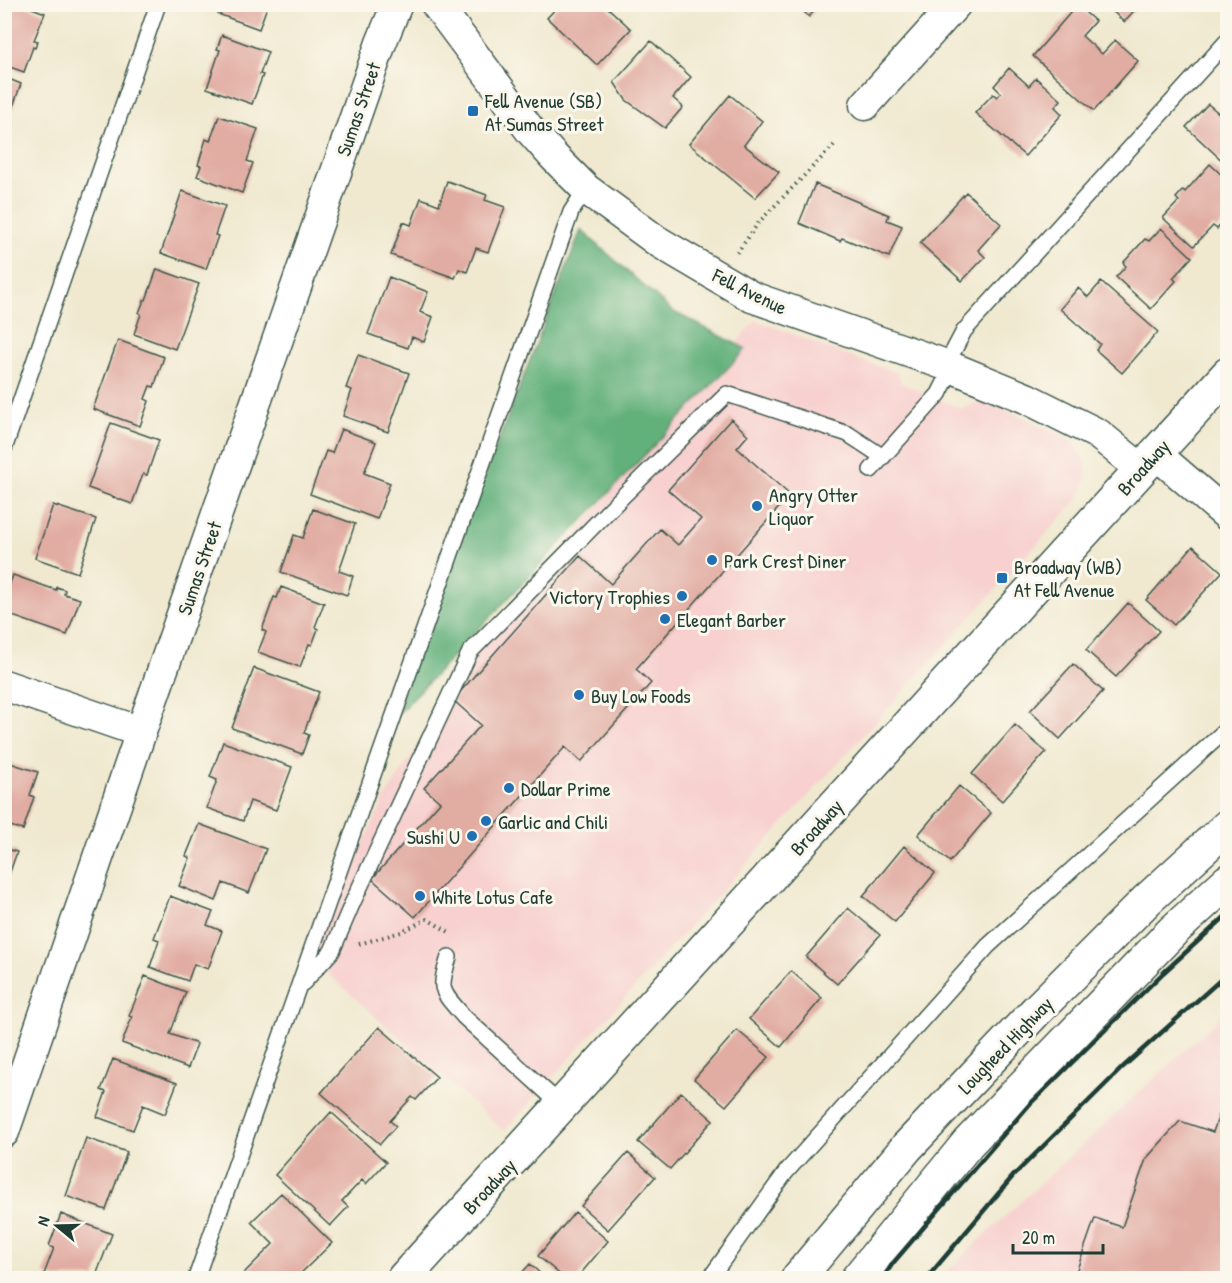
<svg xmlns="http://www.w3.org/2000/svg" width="1232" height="1283" viewBox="0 0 1232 1283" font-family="'Patrick Hand',sans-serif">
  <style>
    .built { fill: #f7d0cf }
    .forest { fill: #62b07a; stroke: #407657; stroke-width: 1.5 }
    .building { fill: #e1aca2 }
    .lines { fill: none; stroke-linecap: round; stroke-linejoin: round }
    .lane-casing { stroke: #3e574b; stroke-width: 18 }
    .street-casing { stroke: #3e574b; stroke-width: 33 }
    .secondary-casing { stroke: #3e574b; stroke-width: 36 }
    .primary-casing { stroke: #3e574b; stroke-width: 36 }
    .path { stroke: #3e574b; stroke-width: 4; stroke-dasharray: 1.5 4.5; stroke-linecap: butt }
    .lane { stroke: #fff; stroke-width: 15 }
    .street { stroke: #fff; stroke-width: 30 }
    .secondary { stroke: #fff; stroke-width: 33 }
    .primary { stroke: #fff; stroke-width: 33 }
    .rail { stroke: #1f3d34; stroke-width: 4.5 }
    .poi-dot { fill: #1f6fb2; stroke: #fbf7ec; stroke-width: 2 }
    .labels { text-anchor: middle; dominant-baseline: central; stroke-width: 6; stroke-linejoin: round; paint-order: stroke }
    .poi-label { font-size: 20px; fill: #1f3d34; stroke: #fbf7ec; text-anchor: start }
    .street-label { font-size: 20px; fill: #1f3d34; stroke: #fbf7ec }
  </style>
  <rect width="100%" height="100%" fill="#fbf7ec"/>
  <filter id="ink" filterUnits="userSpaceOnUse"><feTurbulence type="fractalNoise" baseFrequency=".0167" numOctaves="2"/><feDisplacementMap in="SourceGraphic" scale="12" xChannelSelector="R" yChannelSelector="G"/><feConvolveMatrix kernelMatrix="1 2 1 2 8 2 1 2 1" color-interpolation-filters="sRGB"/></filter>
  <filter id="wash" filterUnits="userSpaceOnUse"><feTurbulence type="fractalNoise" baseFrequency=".008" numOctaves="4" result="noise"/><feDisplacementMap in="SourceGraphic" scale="24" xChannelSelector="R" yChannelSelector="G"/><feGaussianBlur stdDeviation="1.35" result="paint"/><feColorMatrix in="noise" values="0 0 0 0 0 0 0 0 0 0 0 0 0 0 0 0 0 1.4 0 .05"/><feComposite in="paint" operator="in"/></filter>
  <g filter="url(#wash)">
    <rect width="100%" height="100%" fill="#f0e9d0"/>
    <path class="built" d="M 756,320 L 854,358 L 898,373 L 901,383 L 962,409 L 976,402 L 986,401 L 1063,435 L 1073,442 L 1086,463 L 1087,474 L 1084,487 L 1078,499 L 504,1131 L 309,957 L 385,798 L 476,652 Z
      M 1227,1011 L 1227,1278 L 941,1278 L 969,1250 Z"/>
    <path class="forest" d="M 581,230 L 672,311 L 746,349 L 395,717 L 417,648 Z"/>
    <g id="blocks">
      <path class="building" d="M 4,4 L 21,4 L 45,13 L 34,40 L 38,41 L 35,48 L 33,47 L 24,72 L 4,65 Z
        M 221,4 L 268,4 L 259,29 L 218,14 Z
        M 560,4 L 607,4 L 606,6 L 631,29 L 597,65 L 547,18 Z
        M 796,4 L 820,4 L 809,17 Z
        M 1105,4 L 1140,4 L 1124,22 Z
        M 1077,5 L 1095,21 L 1082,36 L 1102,54 L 1115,40 L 1138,61 L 1094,111 L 1033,56 Z
        M 222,35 L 268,52 L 260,74 L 263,75 L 252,104 L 207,88 L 220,50 L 217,49 Z
        M 651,41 L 691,77 L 673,98 L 683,107 L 665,128 L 626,100 L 614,82 Z
        M 1009,68 L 1029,86 L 1036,78 L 1061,100 L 1055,107 L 1062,114 L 1025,156 L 975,113 L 993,94 L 997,97 L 1001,93 L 994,86 Z
        M 4,77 L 21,84 L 9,118 L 13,119 L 11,128 L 7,127 L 5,133 Z
        M 730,95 L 762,121 L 744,145 L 779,172 L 755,198 L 689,144 Z
        M 1208,104 L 1228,121 L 1228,166 L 1186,127 Z
        M 219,116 L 258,129 L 247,161 L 253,163 L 242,193 L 197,176 L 201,166 L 198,165 L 206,139 L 210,141 Z
        M 1210,164 L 1228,181 L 1228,217 L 1217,229 L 1213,226 L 1194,246 L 1163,218 L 1179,201 L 1176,198 L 1183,190 L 1185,192 Z
        M 447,181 L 487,195 L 485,200 L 505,207 L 488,252 L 476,248 L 467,272 L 459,269 L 455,278 L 391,255 L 403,222 L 411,225 L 421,198 L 439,205 Z
        M 815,184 L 889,215 L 887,220 L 902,226 L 889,257 L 842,238 L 840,241 L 799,223 Z
        M 182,191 L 225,206 L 215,235 L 218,236 L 206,269 L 161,253 Z
        M 966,192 L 1001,224 L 978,250 L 985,257 L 962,281 L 920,243 Z
        M 1161,228 L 1192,257 L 1173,278 L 1176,281 L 1151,309 L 1116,277 L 1126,266 L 1123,263 L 1145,239 L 1149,241 Z
        M 157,269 L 199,284 L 175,349 L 134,334 L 141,314 L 139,313 L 144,300 L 146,300 Z
        M 389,277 L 428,292 L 420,312 L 433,317 L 424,342 L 412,337 L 408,348 L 368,334 Z
        M 1101,282 L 1158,332 L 1122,373 L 1096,350 L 1100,344 L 1060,309 L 1078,288 L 1088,297 Z
        M 118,340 L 164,357 L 154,387 L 150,386 L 145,399 L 149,401 L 140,426 L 93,409 Z
        M 358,355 L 409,373 L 388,432 L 343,416 L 352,390 L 346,388 Z
        M 731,419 L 748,435 L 737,448 L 790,495 L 636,669 L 651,683 L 581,762 L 565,747 L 415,917 L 372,879 L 440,802 L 424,788 L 481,725 L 453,700 L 580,556 L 611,584 L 660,529 L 678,545 L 701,519 L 668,490 Z
        M 111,423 L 159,440 L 147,475 L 143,474 L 132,504 L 88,488 Z
        M 341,429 L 376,442 L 364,473 L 390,483 L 377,519 L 310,494 L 326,451 L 332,453 Z
        M 53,505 L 96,519 L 78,573 L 35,558 Z
        M 313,509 L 355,524 L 339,571 L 353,576 L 347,595 L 281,572 L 294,535 L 303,538 Z
        M 1193,546 L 1222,572 L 1174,625 L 1146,600 Z
        M 13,575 L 56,590 L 57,587 L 65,590 L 64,594 L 80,599 L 67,635 L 4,613 L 4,601 Z
        M 281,587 L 324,603 L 315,627 L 318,629 L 312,645 L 309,644 L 300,667 L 258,652 L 266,632 L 262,630 L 274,597 L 277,598 Z
        M 1128,603 L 1159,631 L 1116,677 L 1086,650 Z
        M 1073,664 L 1103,691 L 1060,739 L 1030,711 Z
        M 254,668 L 319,692 L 304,733 L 309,735 L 302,754 L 232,728 Z
        M 1015,725 L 1046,752 L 1002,801 L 972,774 Z
        M 223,742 L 292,767 L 276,810 L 250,801 L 243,821 L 207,808 L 217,780 L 210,777 Z
        M 4,761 L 38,772 L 30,795 L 34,797 L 23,830 L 4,824 Z
        M 959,786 L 991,813 L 950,862 L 918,835 Z
        M 199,824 L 266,849 L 249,893 L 223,883 L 216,901 L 179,886 L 190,858 L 186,856 Z
        M 904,846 L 935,873 L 895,922 L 863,896 Z
        M 4,848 L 17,852 L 5,886 L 4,886 Z
        M 170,896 L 213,912 L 207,925 L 222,931 L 208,969 L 194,964 L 188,981 L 150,967 L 159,940 L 154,938 Z
        M 848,908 L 880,935 L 837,984 L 806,957 Z
        M 791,971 L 822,998 L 781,1047 L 749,1019 Z
        M 145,976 L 186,992 L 170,1034 L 197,1044 L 188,1068 L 122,1043 L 132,1017 L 129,1016 Z
        M 379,1027 L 437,1077 L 416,1100 L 412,1097 L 390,1121 L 396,1126 L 380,1144 L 321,1093 Z
        M 737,1030 L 769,1057 L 726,1106 L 694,1079 Z
        M 113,1059 L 177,1083 L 165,1114 L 143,1105 L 133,1130 L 97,1117 L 106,1092 L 101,1090 Z
        M 1228,1090 L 1228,1278 L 1074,1278 L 1095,1218 L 1122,1227 L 1146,1159 L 1180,1121 L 1213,1132 Z
        M 681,1092 L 713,1120 L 670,1169 L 638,1142 Z
        M 331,1112 L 386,1162 L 366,1184 L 362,1180 L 342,1201 L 348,1207 L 330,1226 L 275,1175 Z
        M 86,1138 L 127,1152 L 106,1210 L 66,1196 Z
        M 628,1153 L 655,1177 L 608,1230 L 581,1206 Z
        M 281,1193 L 332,1243 L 296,1278 L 239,1278 L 273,1244 L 251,1222 Z
        M 575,1212 L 608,1241 L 577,1278 L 564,1278 L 538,1256 Z
        M 61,1214 L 112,1234 L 95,1278 L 55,1278 L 44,1274 L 54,1248 L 49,1246 Z
        M 530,1264 L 545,1278 L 517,1278 Z"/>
    </g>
  </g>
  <g filter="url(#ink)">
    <use href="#blocks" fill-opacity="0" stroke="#3e574b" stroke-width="1.5"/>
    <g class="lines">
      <defs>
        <path id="lane" d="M 946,365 L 964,331 L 1228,40
          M 4,449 L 158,4
          M 871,470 L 939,394 L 952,368
          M 449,957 C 438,992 441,990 464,1017 L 562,1106
          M 303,983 L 332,951 L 352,904 L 470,652 L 623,496 L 727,394 L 848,434 L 883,457
          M 196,1278 L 571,212 L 586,189
          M 710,1278 L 786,1172 L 988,946 L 1228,728"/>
        <path id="street" d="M 436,4 L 530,130 L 554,157 L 586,189 L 657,241 L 752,297 L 946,365 L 1026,398 L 1098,434 L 1141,469
          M 865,105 L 956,4
          M 1155,453 L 1228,516
          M 4,685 L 141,732
          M 4,1132 L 141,732 L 381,43 L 397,4"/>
        <path id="secondary" d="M 404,1278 L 1228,374"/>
        <path id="primary" d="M 798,1278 L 907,1147 L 1036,1011 L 1147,900 L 1228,826
          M 858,1278 L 968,1143 L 1173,931 L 1228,881"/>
      </defs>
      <use href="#lane" class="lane-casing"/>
      <use href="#street" class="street-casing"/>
      <use href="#secondary" class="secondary-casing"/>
      <use href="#primary" class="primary-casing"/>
      <path class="path" d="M 737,253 L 759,222 L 837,142
        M 359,944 L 401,932 L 427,919 L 451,933"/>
      <use href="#lane" class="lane"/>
      <use href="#street" class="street"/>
      <use href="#secondary" class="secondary"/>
      <use href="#primary" class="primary"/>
      <path class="rail" d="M 883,1278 L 893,1263 L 1029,1105 L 1163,973 L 1228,914
        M 927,1278 L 1014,1175 L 1123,1067 L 1228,973"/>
    </g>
  </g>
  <g class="poi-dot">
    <rect x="467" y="105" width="12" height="12" rx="3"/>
    <circle cx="757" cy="506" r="6"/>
    <circle cx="712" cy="560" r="6"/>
    <rect x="996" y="572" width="12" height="12" rx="3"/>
    <circle cx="682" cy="596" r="6"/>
    <circle cx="665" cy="619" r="6"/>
    <circle cx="579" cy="695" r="6"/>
    <circle cx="509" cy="788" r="6"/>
    <circle cx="486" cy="821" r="6"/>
    <circle cx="472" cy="836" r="6"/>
    <circle cx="420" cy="896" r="6"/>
  </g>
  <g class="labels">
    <g class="poi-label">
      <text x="485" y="100">Fell Avenue (SB)<tspan x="485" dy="23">At Sumas Street</tspan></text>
      <text x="769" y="494">Angry Otter<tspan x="769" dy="23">Liquor</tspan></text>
      <text x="724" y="560">Park Crest Diner</text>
      <text x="1014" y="566">Broadway (WB)<tspan x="1014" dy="23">At Fell Avenue</tspan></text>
      <text x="670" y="596" text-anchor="end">Victory Trophies</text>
      <text x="677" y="619">Elegant Barber</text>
      <text x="591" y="695">Buy Low Foods</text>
      <text x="521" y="788">Dollar Prime</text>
      <text x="498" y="821">Garlic and Chili</text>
      <text x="460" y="836" text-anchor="end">Sushi U</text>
      <text x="432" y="896">White Lotus Cafe</text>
    </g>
    <g class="street-label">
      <text transform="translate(358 109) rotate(-71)">Sumas Street</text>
      <text transform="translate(750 291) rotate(26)">Fell Avenue</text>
      <text transform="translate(1143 467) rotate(-48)">Broadway</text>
      <text transform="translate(199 568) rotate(-71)">Sumas Street</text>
      <text transform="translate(816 827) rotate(-48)">Broadway</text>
      <text transform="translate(1005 1045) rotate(-46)">Lougheed Highway</text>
      <text transform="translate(489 1186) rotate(-47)">Broadway</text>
    </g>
  </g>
  <rect width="1232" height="1283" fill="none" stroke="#fbf7ec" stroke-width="24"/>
  <g transform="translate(57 1226) rotate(289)" stroke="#fbf7ec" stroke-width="4.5" paint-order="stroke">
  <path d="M0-4.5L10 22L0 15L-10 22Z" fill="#1f3d34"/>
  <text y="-9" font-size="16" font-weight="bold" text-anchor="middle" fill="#1f3d34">N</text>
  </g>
  <path d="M1013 1244v9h90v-9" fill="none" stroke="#1f3d34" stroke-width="3"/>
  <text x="1022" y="1244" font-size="18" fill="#1f3d34" stroke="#fbf7ec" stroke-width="4.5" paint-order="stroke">20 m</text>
</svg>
